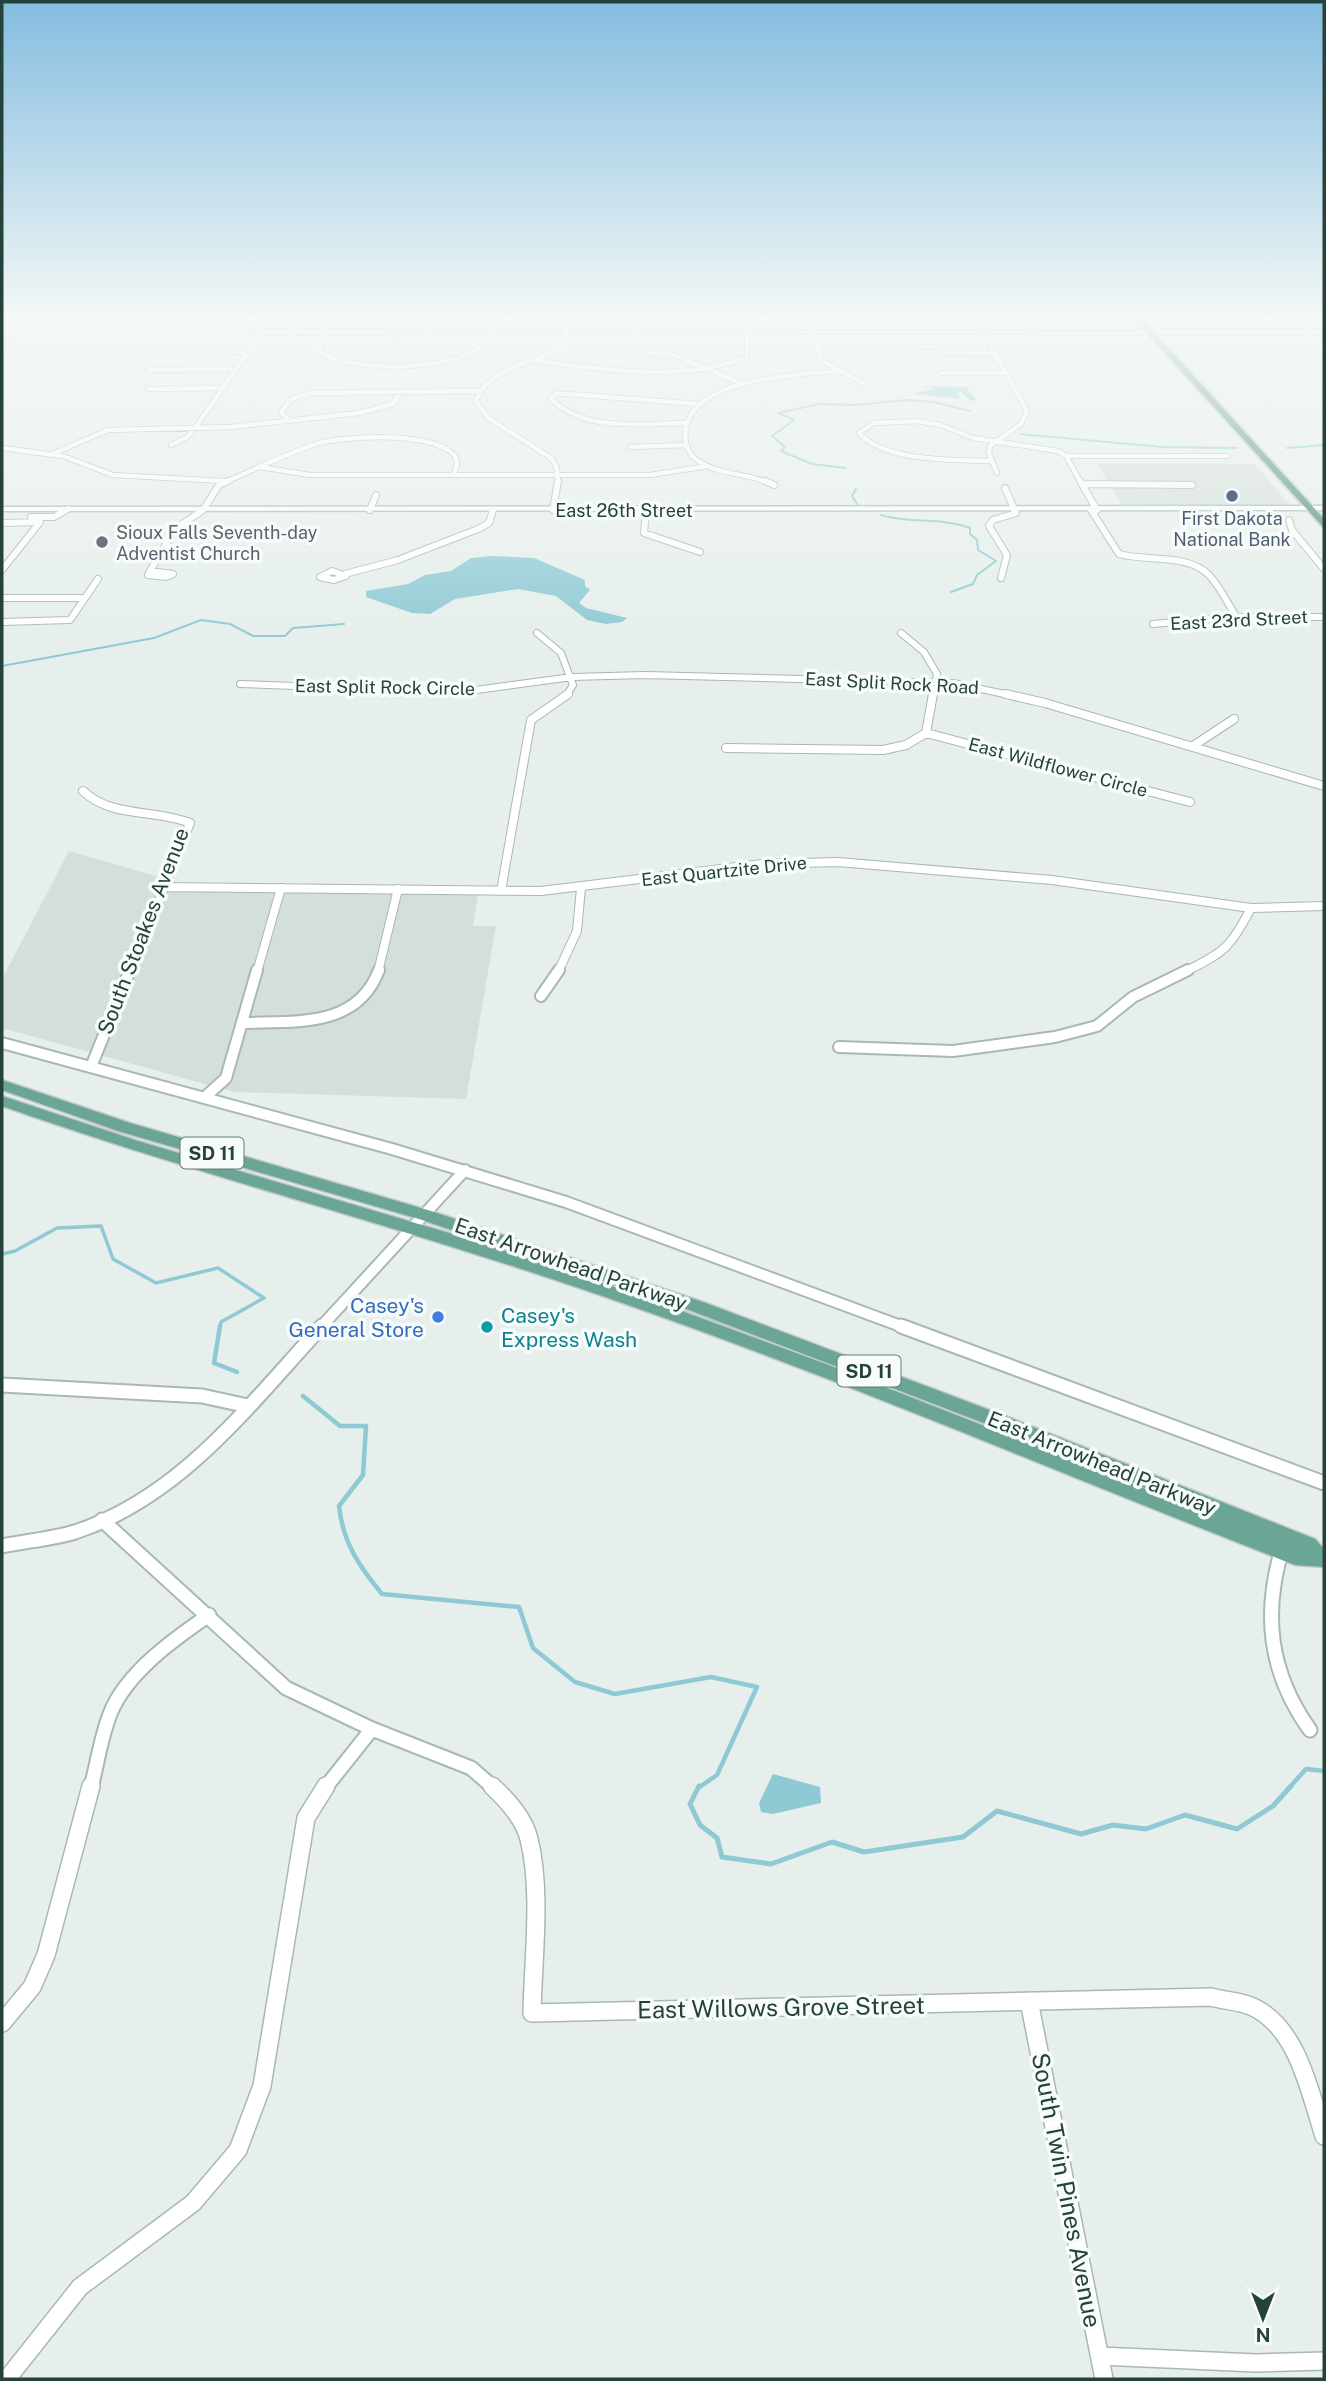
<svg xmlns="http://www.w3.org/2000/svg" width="1326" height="2381" viewBox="0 0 1326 2381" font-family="'Public Sans',sans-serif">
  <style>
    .built { fill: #d4dfda }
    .water { fill: #8ec9d4 }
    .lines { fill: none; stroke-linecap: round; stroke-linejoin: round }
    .stream-far3 { stroke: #8ec9d4; stroke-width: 2 }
    .stream-far2 { stroke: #8ec9d4; stroke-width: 3.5 }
    .stream-far1 { stroke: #8ec9d4; stroke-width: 4.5 }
    .stream { stroke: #8ec9d4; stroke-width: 5 }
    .minor-far5-casing { stroke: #a8b8b2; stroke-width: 6 }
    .minor-far4-casing { stroke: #a8b8b2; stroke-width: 8 }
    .minor-far3-casing { stroke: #a8b8b2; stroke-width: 10 }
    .minor-far2-casing { stroke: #a8b8b2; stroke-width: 14 }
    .minor-far1-casing { stroke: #a8b8b2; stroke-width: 17 }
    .minor-casing { stroke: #a8b8b2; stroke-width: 20 }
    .tertiary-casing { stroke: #a8b8b2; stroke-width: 4 }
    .secondary-casing { stroke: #a4bbb3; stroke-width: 3 }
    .primary-casing { stroke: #c2cac8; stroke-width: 3 }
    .trunk-casing { stroke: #c2cac8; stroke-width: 4 }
    .minor-far5 { stroke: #fff; stroke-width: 4.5 }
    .minor-far4 { stroke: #fff; stroke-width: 6 }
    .minor-far3 { stroke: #fff; stroke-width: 8 }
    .minor-far2 { stroke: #fff; stroke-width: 10 }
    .minor-far1 { stroke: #fff; stroke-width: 13 }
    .minor { stroke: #fff; stroke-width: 17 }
    .tertiary { fill: #fff; fill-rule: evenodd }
    .secondary { fill: #fff; fill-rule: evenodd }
    .primary { fill: #6aa596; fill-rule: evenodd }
    .trunk { fill: #4c8a7c; fill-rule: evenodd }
    .service-dot { fill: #5c6f8a; stroke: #f7fbf9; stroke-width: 2.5 }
    .worship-dot { fill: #6b7280; stroke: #f7fbf9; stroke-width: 2.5 }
    .shop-dot { fill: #3f7fe0; stroke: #f7fbf9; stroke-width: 2.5 }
    .culture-dot { fill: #0f9aa8; stroke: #f7fbf9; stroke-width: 2.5 }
    .labels { text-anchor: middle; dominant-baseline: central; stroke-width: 7; stroke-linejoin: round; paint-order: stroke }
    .far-street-label { font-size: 18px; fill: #24423a; stroke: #f7fbf9 }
    .far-service-label { font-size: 18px; fill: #4e5e75; stroke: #f7fbf9 }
    .far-worship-label { font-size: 18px; fill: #5b616d; stroke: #f7fbf9; text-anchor: start }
    .shield { fill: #f7fbf9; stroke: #637a73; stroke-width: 2 }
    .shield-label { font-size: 19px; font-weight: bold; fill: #24423a }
    .street-label { font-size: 21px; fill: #24423a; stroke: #f7fbf9 }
    .shop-label { font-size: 21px; fill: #366cbe; stroke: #f7fbf9; text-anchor: end }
    .culture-label { font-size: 21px; fill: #0d838f; stroke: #f7fbf9; text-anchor: start }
    .near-street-label { font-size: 24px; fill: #24423a; stroke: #f7fbf9 }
  </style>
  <rect width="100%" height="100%" fill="#e6efeb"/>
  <path class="built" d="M 1097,464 L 1255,464 L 1291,507 L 1123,507 Z
    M 69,851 L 180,883 L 479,887 L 473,926 L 496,926 L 466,1099 L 234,1092 L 2,1028 L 2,979 Z"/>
  <path class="water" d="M 925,386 L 966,387 L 977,400 L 971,401 L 961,392 L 958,393 L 961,399 L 912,394 L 936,389 Z
    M 493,556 L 534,558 L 585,580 L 585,586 L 590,590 L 579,603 L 586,608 L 627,618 L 622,622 L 606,624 L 587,620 L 556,596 L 518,589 L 455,599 L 430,614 L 412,613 L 366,597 L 366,591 L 408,584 L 425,575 L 451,571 L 471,558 Z
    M 773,1774 L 820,1787 L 821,1803 L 773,1814 L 761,1812 L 759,1803 Z"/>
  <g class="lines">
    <path class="stream-far3" d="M 1020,434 L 1162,447 L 1237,448
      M 1287,448 L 1324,445
      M 846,468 L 812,464 L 781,451 L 785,447 L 772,436 L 794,420 L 778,413 L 819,404 L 856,405 L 906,400 L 934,402 L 970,411
      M 856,489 L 852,496 L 857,504
      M 881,515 C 910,524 941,517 970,528 L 970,534 L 977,540 L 978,550 L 996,561 L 977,575 L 973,584 L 951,592
      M 2,666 L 154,638 L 201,620 L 230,624 L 253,636 L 285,636 L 293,628 L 344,624"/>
    <path class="stream-far2" d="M 2,1254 L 15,1251 L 57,1228 L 101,1226 L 113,1259 L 156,1283 L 218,1268 L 264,1298 L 221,1322 L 220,1328"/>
    <path class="stream-far1" d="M 220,1326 L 214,1363 L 237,1372
      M 303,1396 L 340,1426 L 366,1426 L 363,1475 L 339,1506 C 343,1543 359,1566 382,1594 L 519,1607 L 533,1648 L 575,1682 L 615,1694 L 711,1677 L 757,1687 L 717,1775 L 698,1788
      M 1289,1788 L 1306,1769 L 1324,1771"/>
    <path class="stream" d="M 699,1786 L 690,1804 L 700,1825 L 717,1838 L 722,1857 L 771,1864 L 832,1842 L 864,1852 L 963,1837 L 997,1811 L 1081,1834 L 1113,1825 L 1146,1829 L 1185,1815 L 1237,1829 L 1273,1806 L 1291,1786"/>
    <defs>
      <path id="minor-far5" d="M 711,317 L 772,317
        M 786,317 L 811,325 L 822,361 L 865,384
        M 1027,329 L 1032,317
        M 294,333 L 307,317
        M 327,333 L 318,351 C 352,373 456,373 486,342 C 492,336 493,325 496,317
        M 392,333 L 388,344 L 394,346
        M 425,333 L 433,317
        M 635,333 L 636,317
        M 1306,333 L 1324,349
        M 984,334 L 1027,411 L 1021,424 L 990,446 L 989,454 L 997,473
        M 192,352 L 250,352
        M 637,352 L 671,354 L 743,384
        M 910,352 L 995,353
        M 539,361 C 604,370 684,382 747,357 L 747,333
        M 149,370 L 237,369
        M 941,373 L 1007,373
        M 148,389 L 225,388
        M 289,421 L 281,412 L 291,399 L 310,393 L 480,391
        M 687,423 C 642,423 586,433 551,399 L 556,394 L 568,394 L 699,404
        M 171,445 L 187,437 L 195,428 L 261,333
        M 630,447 L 687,445
        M 2,448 L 63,456 L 113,475 L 224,481
        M 52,454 L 108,430 L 231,427 L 359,413 L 393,404 L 401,391
        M 1066,456 L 1227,456
        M 992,461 C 956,460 884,462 859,433 L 874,423 L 917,421 L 941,425 L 973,438 L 1058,451 L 1066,456 L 1081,483
        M 260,467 L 310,475 L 650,475 L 708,466
        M 224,483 C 253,470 283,455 313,445 C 340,435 433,431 454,455 C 459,461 456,468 454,475
        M 558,483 L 557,468 L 551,458 L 488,418 L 476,401 C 486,368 538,362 564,346 L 570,317
        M 769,483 C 747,473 717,475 697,460 C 686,452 684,439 686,427 C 697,377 798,375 839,371"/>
      <path id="minor-far4" d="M 765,481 L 774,485
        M 1080,481 L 1097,510
        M 1082,484 L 1192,485
        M 370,510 L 376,495
        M 553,510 L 558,481
        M 646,510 L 644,533 L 700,552
        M 1091,510 L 1119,554 C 1147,562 1187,553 1209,575 C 1220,587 1228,603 1236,617
        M 31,517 L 54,517 L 68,509
        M 1289,520 L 1292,530 L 1324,569
        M 2,523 L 40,522 L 2,570
        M 150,571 L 173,574 L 166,577 L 148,575 Z
        M 150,571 L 175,529 L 203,510 L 219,485 L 228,481
        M 332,571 L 346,576 L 334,580 L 320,577 Z
        M 345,574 L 398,560 L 478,529 L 489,523 L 493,510
        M 1001,578 L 1007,555 L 989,526 L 993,520 L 1016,513 L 1005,488
        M 2,598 L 85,598
        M 2,622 L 70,620 L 98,579
        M 1153,624 L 1236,617 L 1324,617
        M 537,633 L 561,653 L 573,685 L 566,696
        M 901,633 L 924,652 L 937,674 L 933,696
        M 240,684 L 461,692 L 572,677 L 645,675 L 953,683 L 1014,696"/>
      <path id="minor-far3" d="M 1006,694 L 1045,703 L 1324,786
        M 926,733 L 1190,802
        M 1193,746 L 1234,719
        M 726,748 L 883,750 L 906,745 L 926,733 L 933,694
        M 83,791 C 111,818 155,809 190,823 L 130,972
        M 163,887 L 541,891 L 762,864 L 838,862 L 1052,880 L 1251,908 L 1324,906
        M 501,891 L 531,720 L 568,694
        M 257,972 L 281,888
        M 378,972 L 398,889
        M 558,972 L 577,931 L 581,888
        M 1184,972 C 1224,953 1231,947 1251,908"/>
      <path id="minor-far2" d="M 541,996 L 559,970
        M 242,1023 C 294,1021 357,1029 379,970
        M 2,1043 L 392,1149 L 566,1202 L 906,1328
        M 839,1047 L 953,1051 L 1055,1037 L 1097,1026 L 1133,997 L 1188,970
        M 91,1067 L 130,970
        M 204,1098 L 226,1078 L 257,970
        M 320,1328 L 465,1170"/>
      <path id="minor-far1" d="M 901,1326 L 1324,1483
        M 2,1385 L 202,1396 L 248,1406
        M 102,1520 L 286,1688 L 372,1729 L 471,1768 L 494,1788
        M 2,1546 C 26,1541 52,1539 75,1532 C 181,1497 249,1405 322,1326
        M 1283,1546 C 1262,1613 1269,1673 1310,1730
        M 91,1788 C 97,1764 101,1737 110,1714 C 126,1673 174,1639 209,1615
        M 325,1788 L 372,1729"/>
      <path id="minor" d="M 492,1786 C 507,1800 524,1818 529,1839 C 542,1891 533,1959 532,2013 L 1211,1997 C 1225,2001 1240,2001 1253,2007 C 1298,2028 1310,2093 1324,2136
        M 1029,2001 L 1104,2379
        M 2,2023 L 32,1987 L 46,1955 L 91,1786
        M 1100,2356 L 1256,2363 L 1324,2361
        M 7,2379 L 80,2287 L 193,2203 L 238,2150 L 262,2086 L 306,1818 L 326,1786"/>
      <path id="tertiary" d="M 1324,330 L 1324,334 L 1035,334 L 1038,332 Z
        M 254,331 L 1024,331 L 1027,333 L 252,334 Z"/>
      <path id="secondary" d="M 26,317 L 32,317 L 2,342 L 2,337 Z
        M 1324,506 L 1324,510 L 2,511 L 2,507 Z"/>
      <path id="primary" d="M 2,1080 L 130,1123 L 431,1211 L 703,1302 L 1008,1417 L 1315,1539 L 1324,1549 L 1324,1567 L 1295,1565 C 1068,1477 844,1380 614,1300 C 411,1229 204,1177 2,1106 L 2,1096 L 138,1141 L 466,1238 L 630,1292 L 826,1364 L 1222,1519 L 994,1427 L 689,1310 L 419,1219 L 118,1131 L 2,1090 Z"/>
      <path id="trunk" d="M 1132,317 L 1140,317 L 1304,497 L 1324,519 L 1324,528 Z"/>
    </defs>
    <use href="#minor-far5" class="minor-far5-casing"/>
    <use href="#minor-far4" class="minor-far4-casing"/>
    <use href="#minor-far3" class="minor-far3-casing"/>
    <use href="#minor-far2" class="minor-far2-casing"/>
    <use href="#minor-far1" class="minor-far1-casing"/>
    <use href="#minor" class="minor-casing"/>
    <use href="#tertiary" class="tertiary-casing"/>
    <use href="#secondary" class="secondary-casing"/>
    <use href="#primary" class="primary-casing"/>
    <use href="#trunk" class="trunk-casing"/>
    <use href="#minor-far5" class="minor-far5"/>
    <use href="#minor-far4" class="minor-far4"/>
    <use href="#minor-far3" class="minor-far3"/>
    <use href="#minor-far2" class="minor-far2"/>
    <use href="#minor-far1" class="minor-far1"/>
    <use href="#minor" class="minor"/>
    <use href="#tertiary" class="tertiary"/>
    <use href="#secondary" class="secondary"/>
    <use href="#primary" class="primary"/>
    <use href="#trunk" class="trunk"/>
  </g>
  <linearGradient id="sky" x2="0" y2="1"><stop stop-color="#84bce0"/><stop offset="0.49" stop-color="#f4f8f6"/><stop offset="1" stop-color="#f4f8f6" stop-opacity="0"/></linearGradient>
  <rect width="1326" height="650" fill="url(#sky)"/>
  <circle class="service-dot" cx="1232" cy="496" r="7"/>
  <circle class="worship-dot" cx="102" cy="542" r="7"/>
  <circle class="shop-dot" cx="438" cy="1317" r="7"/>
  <circle class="culture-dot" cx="487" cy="1327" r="7"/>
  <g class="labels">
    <g class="far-street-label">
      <text x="624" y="510">East 26th Street</text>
      <text transform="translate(1239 620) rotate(-3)">East 23rd Street</text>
      <text transform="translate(892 683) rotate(3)">East Split Rock Road</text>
      <text transform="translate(385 687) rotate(1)">East Split Rock Circle</text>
      <text transform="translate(1058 767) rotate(15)">East Wildflower Circle</text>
      <text transform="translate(724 871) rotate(-6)">East Quartzite Drive</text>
    </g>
    <g class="far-service-label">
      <text x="1232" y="518">First Dakota<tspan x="1232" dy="21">National Bank</tspan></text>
    </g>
    <g class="far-worship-label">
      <text x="116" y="532">Sioux Falls Seventh-day<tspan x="116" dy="21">Adventist Church</tspan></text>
    </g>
    <g class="shield">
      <rect x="180.5" y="1137.5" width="63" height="31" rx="5"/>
      <rect x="837.5" y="1355.5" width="63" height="31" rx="5"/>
    </g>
    <g class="shield-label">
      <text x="212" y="1153">SD 11</text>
      <text x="869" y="1371">SD 11</text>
    </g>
    <g class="street-label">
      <text transform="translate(143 931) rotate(-69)">South Stoakes Avenue</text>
      <text transform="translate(571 1264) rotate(19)">East Arrowhead Parkway</text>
      <text transform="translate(1102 1463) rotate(22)">East Arrowhead Parkway</text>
    </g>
    <g class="shop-label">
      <text x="424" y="1305">Casey's<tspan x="424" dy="24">General Store</tspan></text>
    </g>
    <g class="culture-label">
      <text x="501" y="1315">Casey's<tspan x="501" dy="24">Express Wash</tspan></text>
    </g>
    <g class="near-street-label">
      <text transform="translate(781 2007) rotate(-1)">East Willows Grove Street</text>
      <text transform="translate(1067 2190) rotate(79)">South Twin Pines Avenue</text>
    </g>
  </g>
  <rect width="1326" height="2381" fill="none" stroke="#24423a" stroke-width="7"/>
  <g transform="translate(1263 2318) rotate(180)" stroke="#f7fbf9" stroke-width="5" paint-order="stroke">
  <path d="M0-5L12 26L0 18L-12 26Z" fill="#24423a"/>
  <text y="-10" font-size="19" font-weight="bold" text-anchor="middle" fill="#24423a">N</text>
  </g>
</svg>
